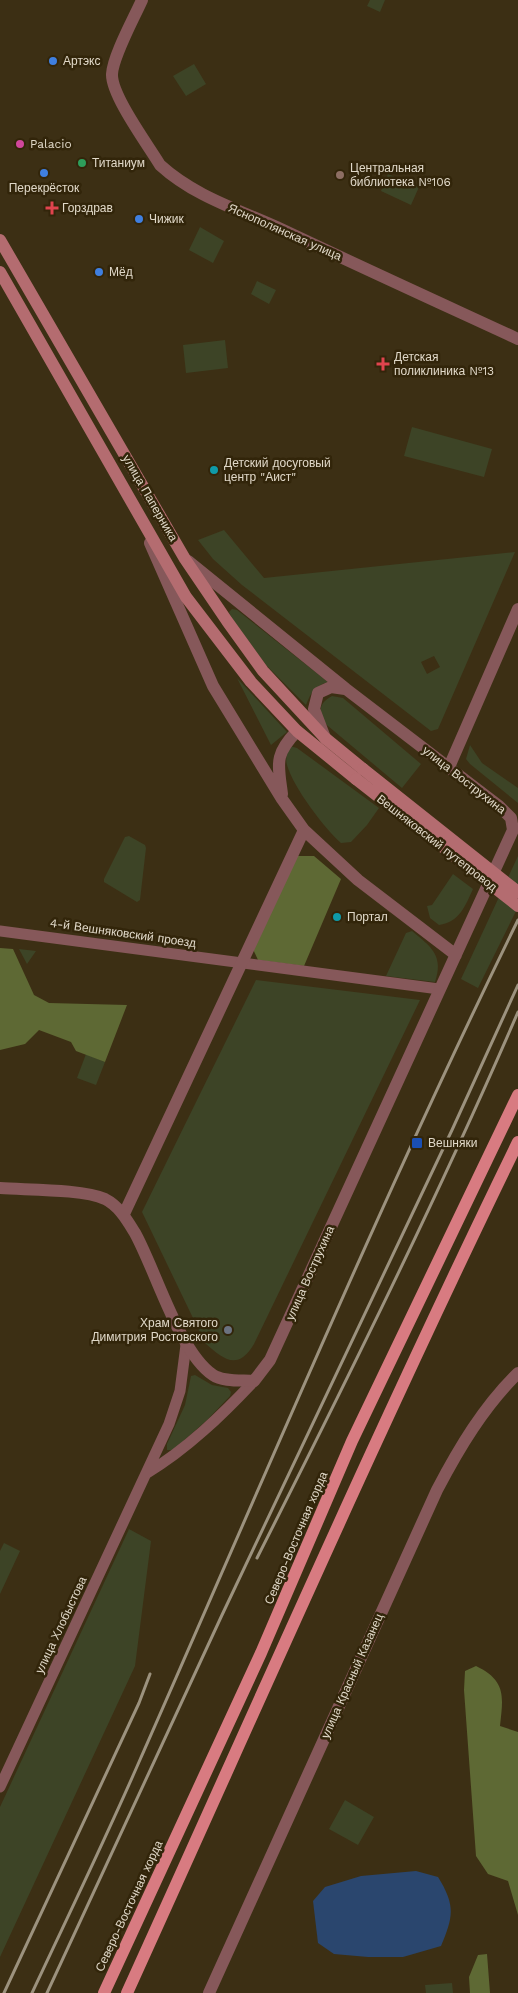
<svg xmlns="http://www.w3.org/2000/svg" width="518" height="1993" viewBox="0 0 518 1993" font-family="'Work Sans',sans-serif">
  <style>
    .green { fill: #3d4426; fill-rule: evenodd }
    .forest { fill: #5e6934 }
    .water { fill: #2a466e }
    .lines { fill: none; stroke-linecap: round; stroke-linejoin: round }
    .minor { stroke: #86585a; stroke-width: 11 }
    .tertiary { stroke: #86585a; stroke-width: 12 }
    .secondary { stroke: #b46c70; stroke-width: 12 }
    .primary { stroke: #d87b81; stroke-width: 12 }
    .rail { stroke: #9c927e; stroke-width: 3 }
    .secondary-bridge { stroke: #b46c70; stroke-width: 12 }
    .shop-dot { fill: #3f7fe0; stroke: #32250a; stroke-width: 2 }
    .hotel-dot { fill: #d1479c; stroke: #32250a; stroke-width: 2 }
    .leisure-dot { fill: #2e9e5b; stroke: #32250a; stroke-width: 2 }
    .education-dot { fill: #8d6e63; stroke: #32250a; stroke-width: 2 }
    .health-dot { fill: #e0444e; stroke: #32250a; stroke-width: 2 }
    .culture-dot { fill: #0f9aa8; stroke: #32250a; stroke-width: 2 }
    .transit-dot { fill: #1a4fb4; stroke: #32250a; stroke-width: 2 }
    .worship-dot { fill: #6b7280; stroke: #32250a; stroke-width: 2 }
    .labels { text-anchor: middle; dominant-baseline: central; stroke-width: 5; stroke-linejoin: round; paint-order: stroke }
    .poi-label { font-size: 12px; fill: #e0d8c8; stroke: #32250a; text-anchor: start }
    .street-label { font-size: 12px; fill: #e0d8c8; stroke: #32250a }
  </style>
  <rect width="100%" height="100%" fill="#3c2f14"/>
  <path class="green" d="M 370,0 L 385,0 L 380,12 L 367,6 Z
    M 194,64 L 206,84 L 186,96 L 173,76 Z
    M 388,174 L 419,187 L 411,205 L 381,191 Z
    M 200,227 L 224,241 L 213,263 L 189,250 Z
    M 257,281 L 276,290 L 269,304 L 251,294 Z
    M 225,340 L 228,368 L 186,373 L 183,345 Z
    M 412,427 L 492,449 L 484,477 L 404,456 Z
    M 224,530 L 264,578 L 515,552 L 438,729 L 431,731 L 242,585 L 213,559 L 198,540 ZM 434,656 L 440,667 L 427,674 L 421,662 Z
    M 232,609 L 237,610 L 328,682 C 315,686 311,692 306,705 L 266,665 L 231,617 L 229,612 Z
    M 237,678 L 287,732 L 271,745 Z
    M 332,696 L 343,698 L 421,764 L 402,788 L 322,721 C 319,708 320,703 332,696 Z
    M 470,745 L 482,763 L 518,788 L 518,803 L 470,764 L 466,759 Z
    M 290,746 L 297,748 L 379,808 L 367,825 L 351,842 L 341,843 C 325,829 293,787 287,765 C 285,758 287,753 290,746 Z
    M 129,836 L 145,845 L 146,848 L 140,900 L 137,902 L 104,882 L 104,879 L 125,837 Z
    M 518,856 L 518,907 L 478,988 L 461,979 Z
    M 453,874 L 473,889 C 465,906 460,922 439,925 L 430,918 L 427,906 L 432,905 Z
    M 412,931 C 431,947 444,955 435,982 L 386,976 L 406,933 Z
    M 19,949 L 36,951 L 27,964 Z
    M 256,980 L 420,1000 L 254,1344 C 238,1371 224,1360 205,1343 L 142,1212 Z
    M 86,1054 L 105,1062 L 96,1085 L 77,1078 Z
    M 195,1375 L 212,1385 L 228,1388 L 231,1392 L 230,1396 L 207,1420 L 173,1450 L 167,1450 L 167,1444 L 185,1405 L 191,1376 Z
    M 129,1529 L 151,1541 L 135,1666 L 0,1957 L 0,1807 Z
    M 4,1543 L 20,1551 L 0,1594 L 0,1551 Z
    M 345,1800 L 374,1817 L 358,1845 L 329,1829 Z
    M 452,1983 L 453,1993 L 426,1993 L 425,1985 Z"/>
  <path class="forest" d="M 296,856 L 314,856 L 341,879 L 304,966 L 258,960 L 252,947 Z
    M 0,948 L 13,949 L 34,995 L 49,1003 L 127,1005 L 105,1062 L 76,1051 L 71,1042 L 39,1030 L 25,1044 L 0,1050 Z
    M 476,1666 C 507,1681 503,1697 500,1726 L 518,1732 L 518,1915 L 508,1881 L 488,1874 L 476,1856 L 464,1690 L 465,1671 Z
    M 487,1954 L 490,1993 L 470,1993 L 469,1977 L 478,1955 Z"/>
  <path class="water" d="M 416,1871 L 438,1877 C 456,1906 453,1917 441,1946 L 403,1957 L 368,1957 L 334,1954 L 318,1943 L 313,1901 L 325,1887 L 361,1876 Z"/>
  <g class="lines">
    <path class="minor" d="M 0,931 L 439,989
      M 147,1473 C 187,1449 222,1415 254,1381
      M 0,1787 L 169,1424 L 180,1391 L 186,1345"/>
    <path class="tertiary" d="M 142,0 C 134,18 113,56 112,74 C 111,95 148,145 160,165 C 195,197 240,210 283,230 C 361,267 440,303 518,339
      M 150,543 L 213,686 L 282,799 L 304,830 L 358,880 L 456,955
      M 325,738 L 314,709 L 318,693 L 331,687 L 345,689
      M 449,767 L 518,609
      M 282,794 C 278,763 274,755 297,731
      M 0,1188 C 27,1190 83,1189 105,1199 C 119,1206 127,1220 135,1233 C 156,1271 179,1352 213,1375 C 223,1382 242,1380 254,1381 L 270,1360 L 513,830 L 511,818 L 499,806 L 346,689 L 188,561
      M 124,1214 L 304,830
      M 209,1993 L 437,1490 C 459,1448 484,1406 518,1373"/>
    <path class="secondary" d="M 0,240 L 185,559 L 227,621 L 263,671 L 325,738 L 363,769
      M 0,272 L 186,597 L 251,682 L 297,731 L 356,779"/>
    <path class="primary" d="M 104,1993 L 261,1653 L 352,1441 L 518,1095
      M 127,1993 C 256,1709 381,1423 518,1142"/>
    <path class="rail" d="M 257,1558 C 348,1378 438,1197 518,1012
      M 4,1993 L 139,1703 L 150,1674
      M 32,1993 C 68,1916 105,1840 139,1762 C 263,1481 382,1197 518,920
      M 47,1993 L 222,1615 L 452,1130 L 518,985"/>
    <path class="secondary-bridge" d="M 363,769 L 518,892
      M 356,779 L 518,906"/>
  </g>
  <g class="shop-dot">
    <circle cx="53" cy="61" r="5"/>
    <circle cx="44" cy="173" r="5"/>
    <circle cx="139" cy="219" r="5"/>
    <circle cx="99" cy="272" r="5"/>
  </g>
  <circle class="hotel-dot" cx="20" cy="144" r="5"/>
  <circle class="leisure-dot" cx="82" cy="163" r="5"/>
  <circle class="education-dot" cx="340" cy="175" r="5"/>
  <g class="health-dot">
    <path d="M49.5 200.5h5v5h5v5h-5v5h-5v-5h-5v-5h5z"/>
    <path d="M380.5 356.5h5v5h5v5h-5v5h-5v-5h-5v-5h5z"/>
  </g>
  <g class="culture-dot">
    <circle cx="214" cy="470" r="5"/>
    <circle cx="337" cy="917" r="5"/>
  </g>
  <rect class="transit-dot" x="411" y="1137" width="12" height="12" rx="2.5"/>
  <circle class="worship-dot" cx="228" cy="1330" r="5"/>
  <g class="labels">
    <g class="poi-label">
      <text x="63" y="61">Артэкс</text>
      <text x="30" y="144">Palacio</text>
      <text x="92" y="163">Титаниум</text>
      <text x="350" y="168">Центральная<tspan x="350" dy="14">библиотека №106</tspan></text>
      <text x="44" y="188" text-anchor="middle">Перекрёсток</text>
      <text x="62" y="208">Горздрав</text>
      <text x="149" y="219">Чижик</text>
      <text x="109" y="272">Мёд</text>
      <text x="394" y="357">Детская<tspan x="394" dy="14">поликлиника №13</tspan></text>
      <text x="224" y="463">Детский досуговый<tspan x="224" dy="14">центр "Аист"</tspan></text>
      <text x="347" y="917">Портал</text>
      <text x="428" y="1143">Вешняки</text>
      <text x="218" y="1323" text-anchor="end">Храм Святого<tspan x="218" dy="14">Димитрия Ростовского</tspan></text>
    </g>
    <g class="street-label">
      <text transform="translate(285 232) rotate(24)">Яснополянская улица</text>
      <text transform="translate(150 498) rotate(60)">улица Паперника</text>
      <text transform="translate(464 780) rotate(38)">улица Вострухина</text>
      <text transform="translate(437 843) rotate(38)">Вешняковский путепровод</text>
      <text transform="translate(123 933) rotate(8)">4-й Вешняковский проезд</text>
      <text transform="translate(310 1273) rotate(-66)">улица Вострухина</text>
      <text transform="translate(296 1538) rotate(-67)">Северо-Восточная хорда</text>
      <text transform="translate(61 1625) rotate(-65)">улица Хлобыстова</text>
      <text transform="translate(352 1676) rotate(-66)">улица Красный Казанец</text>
      <text transform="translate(129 1906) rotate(-65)">Северо-Восточная хорда</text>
    </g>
  </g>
</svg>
